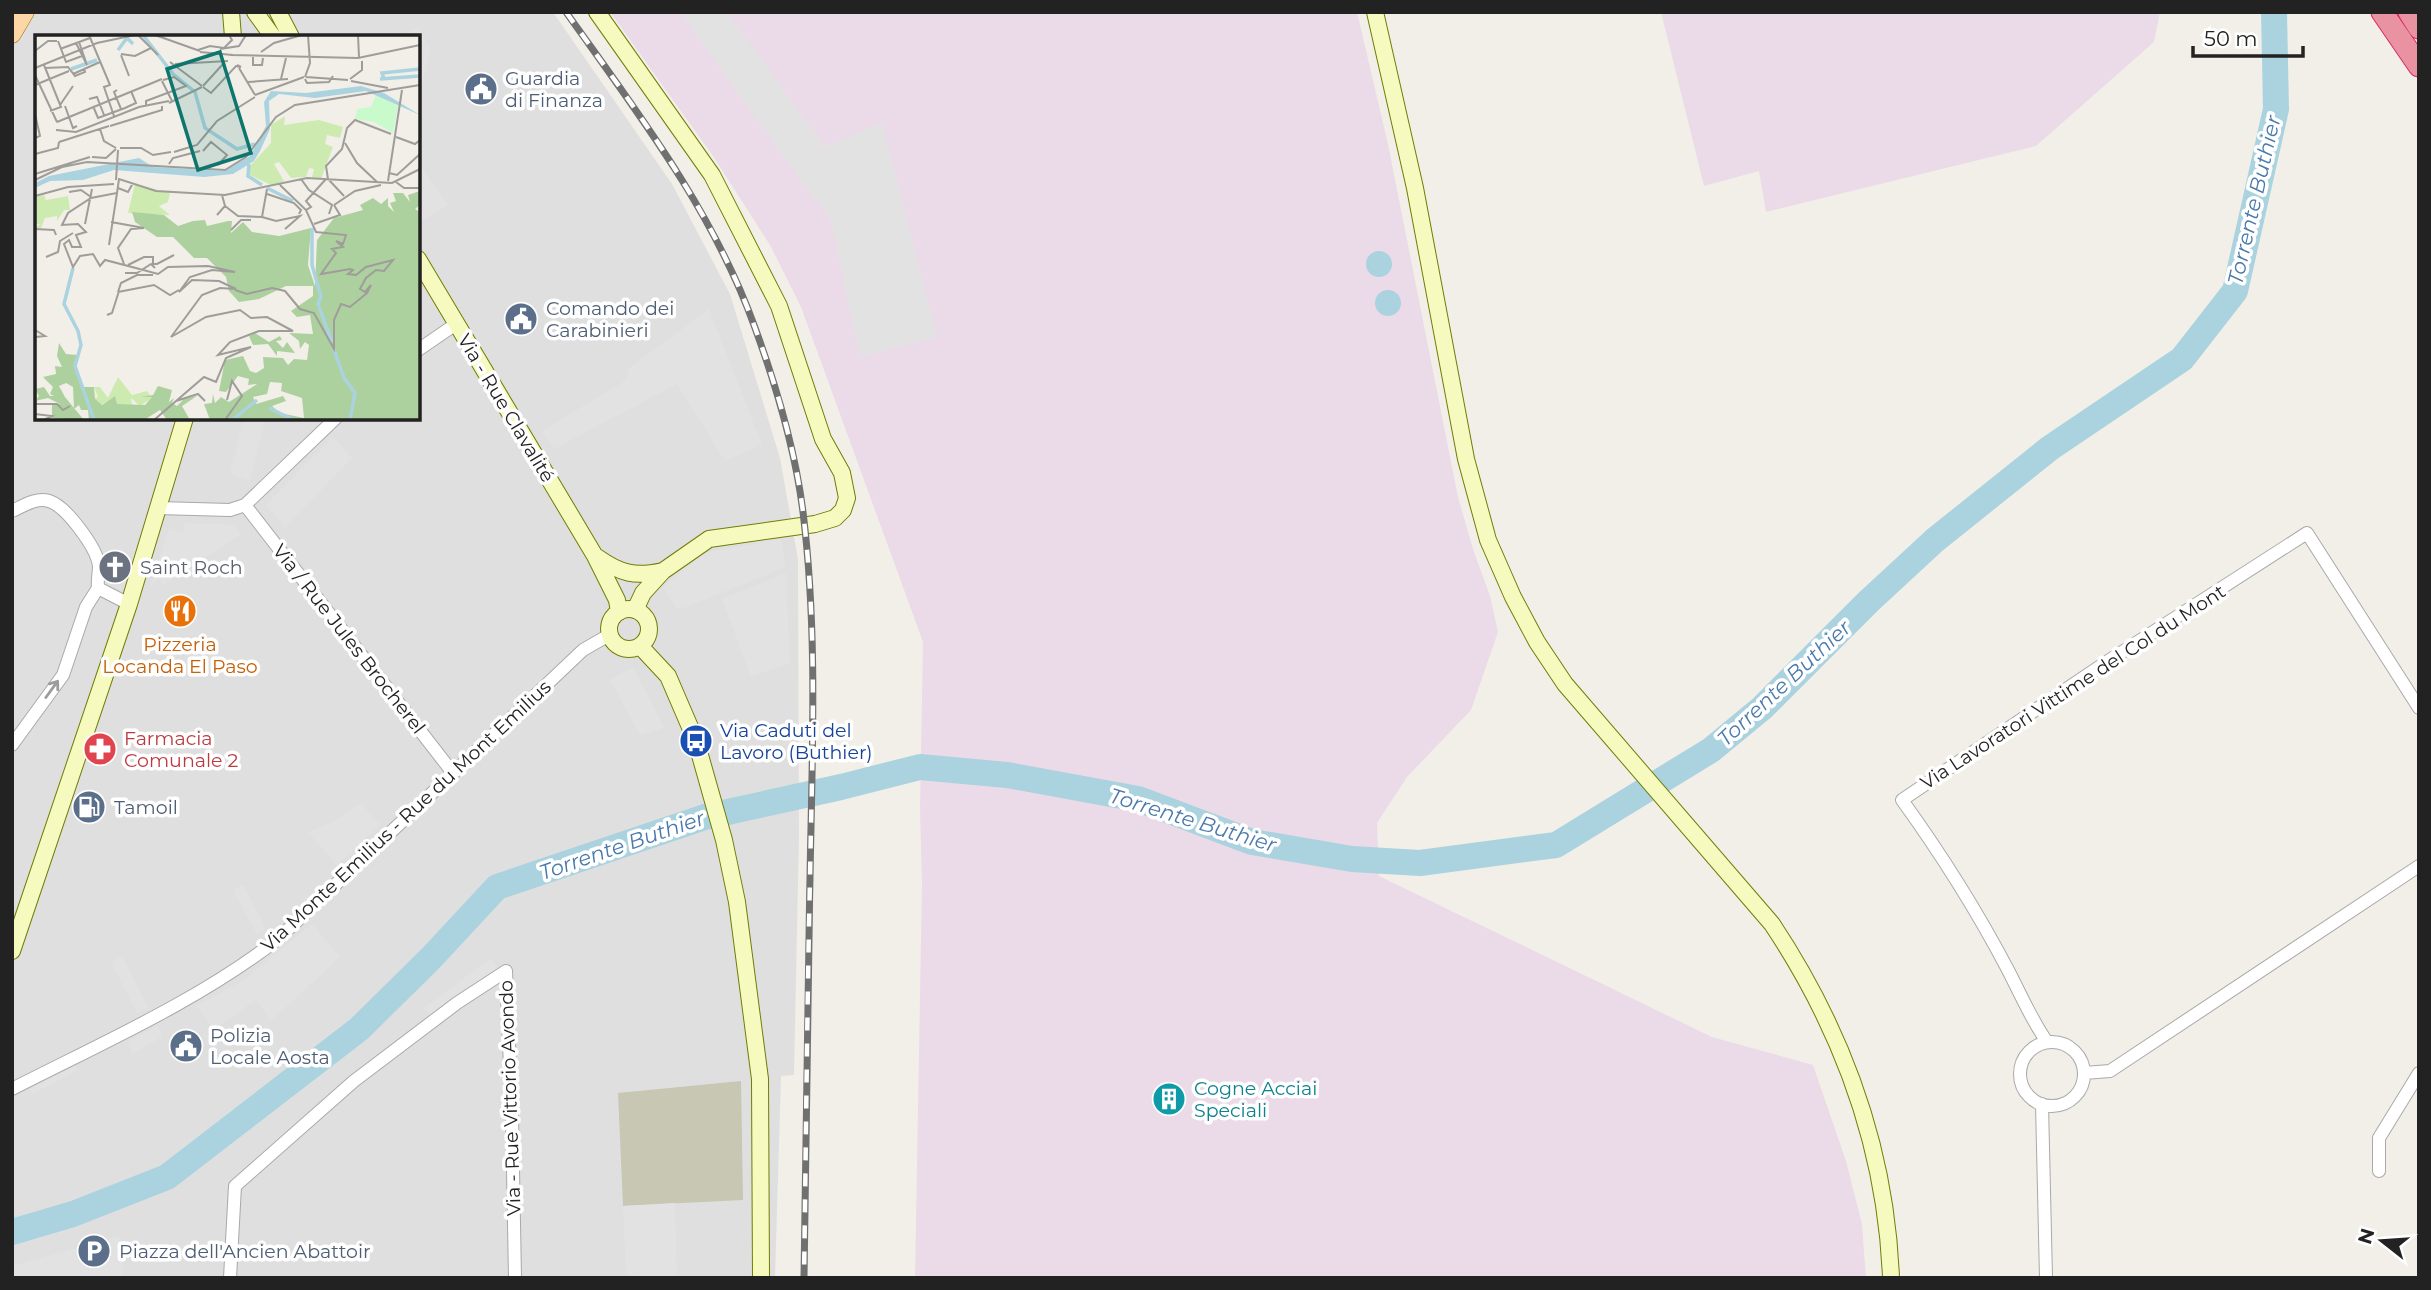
<svg xmlns="http://www.w3.org/2000/svg" width="2431" height="1290" viewBox="0 0 2431 1290" font-family="Montserrat,sans-serif">
  <style>
    .residential { fill: #e0dfdf; fill-rule: evenodd }
    .industrial { fill: #ebdbe8 }
    .construction { fill: #c7c7b4 }
    .parking { fill: #e2e2e2 }
    .water { fill: #aad3df }
    .lines { fill: none; stroke-linecap: round; stroke-linejoin: round }
    .river { stroke: #aad3df; stroke-width: 26 }
    .street-casing { stroke: #a9a9a9; stroke-width: 14 }
    .secondary-casing { stroke: #707d05; stroke-width: 18 }
    .primary-casing { stroke: #a06b00; stroke-width: 19 }
    .highway-casing { stroke: #dc2a67; stroke-width: 23 }
    .street { stroke: #fff; stroke-width: 12 }
    .secondary { stroke: #f7fabf; stroke-width: 16 }
    .primary { stroke: #fcd6a4; stroke-width: 18 }
    .highway { stroke: #e892a2; stroke-width: 21 }
    .rail-casing { stroke: #707070; stroke-width: 7 }
    .rail { stroke: #fff; stroke-width: 4.5; stroke-dasharray: 13; stroke-linecap: butt }
    .oneway { stroke: #9c9c9c }
    .labels { text-anchor: middle; dominant-baseline: central; stroke-width: 7; stroke-linejoin: round; paint-order: stroke }
    .service-label { font-size: 19px; fill: #4e5e75; stroke: #fff; text-anchor: start }
    .street-label { font-size: 19px; fill: #222; stroke: #fff }
    .worship-label { font-size: 19px; fill: #5b616d; stroke: #fff; text-anchor: start }
    .food-label { font-size: 19px; fill: #c56008; stroke: #fff }
    .transit-label { font-size: 19px; fill: #164399; stroke: #fff; text-anchor: start }
    .health-label { font-size: 19px; fill: #be3a42; stroke: #fff; text-anchor: start }
    .culture-label { font-size: 19px; fill: #0d838f; stroke: #fff; text-anchor: start }
    .water-label { font-size: 21px; font-style: italic; fill: #4a7aab; stroke: #fff }
    .inset-river { fill: none; stroke: #aad3df; stroke-width: 3.5 }
    .inset-road { fill: none; stroke: #9f9d99; stroke-width: 2 }
    .view { fill: #0f766e; fill-opacity: 0.15; stroke: #0f766e; stroke-width: 3.5 }
    .inset-edge { fill: none; stroke: #222; stroke-width: 3.5 }
  </style>
  <rect width="100%" height="100%" fill="#f2efe9"/>
  <path class="residential" d="M 16,12 L 553,12 L 672,184 L 730,294 L 780,458 L 798,559 L 799,836 L 794,1075 L 781,1076 L 775,1278 L 12,1278 L 12,19 ZM 37,37 L 418,37 L 418,418 L 37,418 Z"/>
  <path class="industrial" d="M 610,12 L 1357,12 L 1388,144 L 1458,497 L 1473,549 L 1490,596 L 1498,632 L 1471,710 L 1407,777 L 1377,823 L 1379,876 L 1712,1037 L 1813,1065 L 1846,1161 L 1862,1224 L 1866,1278 L 915,1278 L 922,885 L 920,808 L 923,642 L 801,307 L 770,245 L 713,156 Z
    M 1661,12 L 2160,12 L 2154,42 L 2036,146 L 1766,212 L 1759,171 L 1704,186 Z"/>
  <path class="construction" d="M 741,1081 L 743,1200 L 623,1206 L 618,1093 Z"/>
  <path class="parking" d="M 680,12 L 727,12 L 825,147 L 882,123 L 937,337 L 860,357 L 830,218 L 799,178 Z
    M 418,27 L 431,51 L 418,98 L 418,37 L 400,37 Z
    M 418,163 L 448,205 L 418,223 Z
    M 709,309 L 762,445 L 725,461 L 677,384 L 554,449 L 542,431 L 625,381 L 629,368 Z
    M 244,418 L 266,418 L 250,480 L 230,474 Z
    M 333,437 L 352,458 L 285,528 L 266,505 Z
    M 185,523 L 234,525 L 241,534 L 164,585 L 159,579 L 150,587 L 169,529 L 183,533 Z
    M 781,539 L 786,567 L 678,610 L 663,587 L 703,553 Z
    M 786,573 L 790,663 L 751,677 L 722,599 Z
    M 633,667 L 664,728 L 640,735 L 610,680 Z
    M 361,803 L 380,825 L 337,865 L 308,832 L 331,823 Z
    M 243,885 L 266,928 L 257,934 L 233,890 Z
    M 312,924 L 340,957 L 271,1021 L 256,1000 L 214,1029 L 196,1006 L 242,981 Z
    M 122,956 L 148,1008 L 137,1013 L 111,962 Z
    M 491,958 L 498,970 L 431,1018 L 424,1008 Z
    M 157,1026 L 163,1036 L 133,1054 L 127,1042 Z
    M 73,1061 L 78,1070 L 33,1094 L 28,1085 Z
    M 675,1203 L 677,1278 L 626,1275 L 623,1206 Z
    M 120,1236 L 123,1278 L 12,1278 L 12,1266 Z"/>
  <path class="water" d="M1366 264a13 13 0 1 1 26 0a13 13 0 1 1-26 0Z
    M1375 303a13 13 0 1 1 26 0a13 13 0 1 1-26 0Z"/>
  <g class="lines">
    <path class="river" d="M 12,1232 L 73,1214 L 167,1177 L 359,1029 L 431,958 L 497,887 L 705,817 L 841,787 L 920,767 L 1007,775 L 1138,799 L 1252,842 L 1352,859 L 1420,863 L 1556,845 L 1711,750 L 1762,708 L 1869,601 L 1935,540 L 2050,448 L 2182,359 L 2235,291 L 2276,109 L 2274,12"/>
    <defs>
      <path id="street" d="M 418,350 L 456,324
        M 245,505 L 453,773
        M 158,508 L 230,510 L 245,505 L 336,418
        M 12,511 C 23,506 36,497 49,501 C 66,506 97,548 99,566 C 99,573 97,581 98,588
        M 98,588 L 129,604
        M 12,745 L 63,675 L 86,607 L 98,588
        M 2047,1042 C 2031,1019 2021,995 2008,970 C 1977,911 1941,854 1902,800 L 2105,663 L 2307,533 L 2419,708
        M2020 1074a32 32 0 1 1 64 0a32 32 0 1 1-64 0Z
        M 2084,1073 L 2110,1071 L 2419,866
        M 12,1089 C 102,1043 198,1001 278,939 L 583,650 L 609,635
        M 2042,1104 L 2046,1278
        M 2379,1171 L 2379,1138 L 2419,1073
        M 230,1278 L 235,1186 L 354,1081 L 457,1003 L 506,971 L 512,1115 L 515,1278"/>
      <path id="secondary" d="M 231,12 L 233,37
        M 255,12 L 273,37
        M 278,12 L 291,37
        M 597,12 L 712,175 L 779,306 L 823,439 L 842,473 L 847,498 L 843,510 L 835,518 L 815,524 L 709,539 L 663,571 L 643,593 L 635,610
        M 1375,12 L 1415,188 L 1466,459 L 1488,540 L 1513,597 L 1537,642 L 1565,684 L 1772,924 C 1843,1031 1886,1148 1891,1278
        M 418,259 L 595,556 L 617,600 L 619,612
        M 597,557 C 621,574 635,577 663,571
        M609 629a20 20 0 1 1 40 0a20 20 0 1 1-40 0Z
        M 640,646 L 668,676 L 696,741 L 724,840 L 737,902 L 760,1079 L 761,1278
        M 12,951 L 129,604 L 185,418"/>
      <path id="primary" d="M 12,34 L 25,12"/>
      <path id="highway" d="M 2382,12 L 2419,66
        M 2409,12 L 2419,28"/>
    </defs>
    <use href="#street" class="street-casing"/>
    <use href="#secondary" class="secondary-casing"/>
    <use href="#primary" class="primary-casing"/>
    <use href="#highway" class="highway-casing"/>
    <use href="#street" class="street"/>
    <use href="#secondary" class="secondary"/>
    <use href="#primary" class="primary"/>
    <use href="#highway" class="highway"/>
    <defs>
      <path id="rail" d="M 566,12 C 637,112 712,209 754,325 C 776,385 795,448 803,512 C 818,633 812,756 810,878 C 807,1011 806,1144 804,1278"/>
    </defs>
    <use href="#rail" class="rail-casing"/>
    <use href="#rail" class="rail"/>
  </g>
  <defs><path id="oneway-shaft" d="M-6 0H5M1.5-3L5.5 0L1.5 3" fill="none" stroke-width="1.6" stroke-linecap="round" stroke-linejoin="round" transform="scale(1.75)"/></defs>
  <use class="oneway" href="#oneway-shaft" transform="translate(52 689) rotate(-54)"/>
  <defs>
    <symbol id="civic-disc" viewBox="-11 -11 22 22"><circle r="9.5" fill="#5c6f8a" stroke="#fff"/><path d="M-.6-6.5H3V-4.5H.6V-3L4-1V1h2V6H-6V1h2V-1L-.6-3ZM-1.2 2.5V6h2.4V2.5Z" fill="#fff"/></symbol>
    <symbol id="church-disc" viewBox="-11 -11 22 22"><circle r="9.5" fill="#6b7280" stroke="#fff"/><path d="M-1.2-6h2.4v3.5h3.3v2.4h-3.3V6h-2.4V-.1h-3.3v-2.4h3.3Z" fill="#fff"/></symbol>
    <symbol id="restaurant-disc" viewBox="-11 -11 22 22"><circle r="9.5" fill="#e8710a" stroke="#fff"/><path d="M-5-6h1v4h1v-4h1v4h1v-4h1v5L-1.5 .5V6h-2V.5L-5-1ZM5-6V6H3V1.5H1.5Q1.5-4 5-6Z" fill="#fff"/></symbol>
    <symbol id="bus-disc" viewBox="-11 -11 22 22"><circle r="9.5" fill="#1a4fb4" stroke="#fff"/><path d="M-5-6H5V4H4V6H2V4H-2V6H-4V4H-5ZM-3.5-4V0h7V-4ZM-3.5 1.2v1.5H-2V1.2ZM2 1.2v1.5H3.5V1.2Z" fill="#fff"/></symbol>
    <symbol id="pharmacy-disc" viewBox="-11 -11 22 22"><circle r="9.5" fill="#e0444e" stroke="#fff"/><path d="M-2-6h4v4h4v4h-4v4h-4v-4h-4v-4h4Z" fill="#fff"/></symbol>
    <symbol id="fuel-disc" viewBox="-11 -11 22 22"><circle r="9.5" fill="#5c6f8a" stroke="#fff"/><path d="M-5.5-6h7V0h2V4h1.3V-2.5L3-4.5l.8-.8L6-3V5H2.5V1h-1V6h-7ZM-4.2-4.7v3.2H.2V-4.7Z" fill="#fff"/></symbol>
    <symbol id="building-disc" viewBox="-11 -11 22 22"><circle r="9.5" fill="#0f9aa8" stroke="#fff"/><path d="M-4-6H4V6H1V3H-1V6H-4ZM-2.5-4.3h1.7v1.8h-1.7ZM.8-4.3h1.7v1.8H.8ZM-2.5-1h1.7V.8h-1.7ZM.8-1h1.7V.8H.8Z" fill="#fff"/></symbol>
    <symbol id="parking-disc" viewBox="-11 -11 22 22"><circle r="9.5" fill="#5c6f8a" stroke="#fff"/><path d="M-3.5-5.5H1a3.5 3.5 0 0 1 0 7H-1V5.5H-3.5ZM-1-3.4V-.6H.8a1.4 1.4 0 0 0 0-2.8Z" fill="#fff"/></symbol>
  </defs>
  <g fill-rule="evenodd">
    <use href="#civic-disc" x="462" y="70" width="38" height="38"/>
    <use href="#civic-disc" x="502" y="300" width="38" height="38"/>
    <use href="#church-disc" x="96" y="548" width="38" height="38"/>
    <use href="#restaurant-disc" x="161" y="592" width="38" height="38"/>
    <use href="#bus-disc" x="677" y="722" width="38" height="38"/>
    <use href="#pharmacy-disc" x="81" y="730" width="38" height="38"/>
    <use href="#fuel-disc" x="70" y="788" width="38" height="38"/>
    <use href="#civic-disc" x="167" y="1027" width="38" height="38"/>
    <use href="#building-disc" x="1150" y="1080" width="38" height="38"/>
    <use href="#parking-disc" x="75" y="1232" width="38" height="38"/>
  </g>
  <g class="labels">
    <g class="service-label">
      <text x="505" y="78">Guardia<tspan x="505" dy="22">di Finanza</tspan></text>
      <text x="546" y="308">Comando dei<tspan x="546" dy="22">Carabinieri</tspan></text>
      <text x="114" y="807">Tamoil</text>
      <text x="210" y="1035">Polizia<tspan x="210" dy="22">Locale Aosta</tspan></text>
      <text x="119" y="1251">Piazza dell'Ancien Abattoir</text>
    </g>
    <g class="street-label">
      <text transform="translate(506 408) rotate(59)">Via - Rue Clavalité</text>
      <text transform="translate(349 639) rotate(52)">Via / Rue Jules Brocherel</text>
      <text transform="translate(2073 687) rotate(-33)">Via Lavoratori Vittime del Col du Mont</text>
      <text transform="translate(406 816) rotate(-43)">Via Monte Emilius - Rue du Mont Emilius</text>
      <text transform="translate(510 1098) rotate(-92)">Via - Rue Vittorio Avondo</text>
    </g>
    <g class="worship-label">
      <text x="140" y="567">Saint Roch</text>
    </g>
    <g class="food-label">
      <text x="180" y="644">Pizzeria<tspan x="180" dy="22">Locanda El Paso</tspan></text>
    </g>
    <g class="transit-label">
      <text x="720" y="730">Via Caduti del<tspan x="720" dy="22">Lavoro (Buthier)</tspan></text>
    </g>
    <g class="health-label">
      <text x="124" y="738">Farmacia<tspan x="124" dy="22">Comunale 2</tspan></text>
    </g>
    <g class="culture-label">
      <text x="1194" y="1088">Cogne Acciai<tspan x="1194" dy="22">Speciali</tspan></text>
    </g>
    <g class="water-label">
      <text transform="translate(2254 200) rotate(-77)">Torrente Buthier</text>
      <text transform="translate(1784 683) rotate(-43)">Torrente Buthier</text>
      <text transform="translate(1193 820) rotate(17)">Torrente Buthier</text>
      <text transform="translate(622 845) rotate(-19)">Torrente Buthier</text>
    </g>
  </g>
  <g transform="translate(35 35)">
    <rect width="385" height="385" fill="#f2efe9"/>
    <path d="M 250,81 L 249,90 L 284,85 L 308,92 L 305,103 L 292,100 L 290,109 L 298,112 L 286,144 L 277,142 L 279,134 L 274,133 L 271,142 L 256,143 L 244,127 L 239,129 L 249,146 L 238,151 L 215,140 L 215,131 L 236,108 L 236,90 ZM 100,149 L 135,158 L 133,167 L 124,171 L 135,180 L 93,178 ZM 9,160 L 11,165 L 33,161 L 35,175 L 29,175 L 22,186 L 22,181 L 10,183 L 6,193 L 0,193 L 5,189 L 0,189 L 0,162 ZM 83,342 L 97,360 L 112,356 L 117,363 L 105,371 L 96,363 L 97,371 L 81,369 L 79,362 L 66,370 L 59,364 L 63,362 L 59,352 L 65,352 L 73,363 Z" fill="#cdebb0"/>
    <path d="M 385,156 L 385,170 L 380,174 L 385,177 L 385,385 L 175,385 L 169,369 L 177,368 L 178,359 L 180,368 L 186,362 L 194,367 L 222,349 L 213,350 L 214,344 L 203,341 L 191,357 L 184,356 L 190,325 L 208,321 L 215,336 L 221,338 L 229,333 L 228,322 L 248,323 L 253,330 L 259,324 L 272,325 L 274,310 L 270,307 L 265,314 L 264,306 L 254,298 L 278,299 L 275,280 L 262,282 L 256,276 L 278,261 L 278,251 L 251,251 L 224,264 L 204,267 L 194,256 L 191,242 L 172,223 L 159,223 L 138,202 L 122,202 L 100,187 L 97,177 L 129,180 L 143,191 L 158,186 L 170,185 L 172,191 L 193,186 L 197,186 L 196,198 L 208,187 L 217,197 L 244,201 L 276,193 L 273,230 L 280,251 L 282,205 L 299,183 L 328,175 L 325,170 L 338,163 L 346,169 L 353,163 L 353,171 L 359,177 L 355,168 L 361,166 L 358,158 L 368,158 L 375,167 L 373,160 ZM 235,347 L 247,348 L 246,356 L 267,363 L 269,383 L 245,378 L 237,371 L 251,366 L 248,361 L 221,369 L 218,362 L 232,359 ZM 220,298 L 234,307 L 245,301 L 247,305 L 241,306 L 248,313 L 252,307 L 260,318 L 242,316 L 242,321 L 233,309 L 218,310 L 214,301 ZM 24,308 L 31,319 L 42,320 L 39,329 L 48,352 L 59,352 L 60,364 L 67,370 L 80,361 L 82,369 L 110,370 L 117,362 L 106,362 L 118,360 L 123,351 L 137,355 L 134,367 L 139,363 L 137,368 L 142,371 L 149,364 L 162,361 L 147,371 L 155,385 L 132,385 L 125,375 L 109,385 L 54,385 L 53,375 L 46,375 L 44,370 L 39,374 L 38,352 L 31,348 L 24,351 L 30,362 L 49,385 L 17,383 L 17,369 L 25,369 L 13,363 L 0,366 L 4,361 L 0,354 L 9,352 L 15,361 L 19,361 L 15,359 L 18,352 L 8,342 L 21,339 L 20,331 L 27,332 L 22,321 Z" fill="#add19e" fill-rule="evenodd"/>
    <path d="M 341,60 L 363,71 L 358,98 L 339,87 L 320,84 L 322,74 L 336,72 Z" fill="#c8facc"/>
    <path d="M 326,51 L 349,58 L 385,80 L 331,56 L 280,63 L 244,59 L 234,66 L 235,94 L 225,116 L 219,126 L 198,139 L 169,142 L 79,135 L 48,145 L 15,146 L 0,153 L 0,148 L 14,141 L 104,123 L 118,132 L 190,136 L 215,121 L 231,91 L 229,67 L 236,56 L 271,58 Z" fill="#aad3df"/>
    <path class="inset-river" d="M 108,0 L 138,39 L 160,57 L 170,93 L 202,114 L 220,109M 83,15 L 92,3 L 98,9M 36,34 L 62,25M 345,44 L 385,41M 349,44 L 347,38 L 385,34M 214,129 L 213,141 L 227,150M 232,153 L 258,166M 277,193 L 277,230 L 286,262 L 283,269 L 297,307M 38,233 L 29,269 L 43,296 L 46,310 L 40,331 L 59,385M 299,315 L 309,343 L 320,358 L 315,385M 234,373 L 259,385M 197,385 L 222,365"/>
    <path class="inset-road" d="M 54,0 L 75,50 L 69,52 L 79,81M 103,0 L 123,20M 120,0 L 165,16M 323,0 L 324,22M 23,6 L 31,27 L 47,21M 44,7 L 51,27M 41,8 L 52,30M 25,14 L 55,3M 185,14 L 204,11 L 211,0M 163,15 L 175,11 L 189,13 L 197,5 L 194,0M 0,16 L 13,6 L 22,6M 165,17 L 198,20M 226,17 L 239,8 L 267,0M 86,19 L 100,21 L 116,13M 86,20 L 94,41M 195,20 L 323,23 L 385,10M 218,22 L 218,30 L 227,30 L 228,23M 135,27 L 167,51M 140,29 L 193,26M 9,30 L 26,72 L 15,76M 0,33 L 62,8 L 100,0M 10,33 L 33,32 L 40,41 L 50,37 L 49,33M 204,33 L 220,60M 38,39 L 65,27M 0,40 L 22,87M 270,42 L 275,28 L 273,0M 271,42 L 313,45M 246,44 L 251,23M 270,44 L 272,48 L 294,47 L 298,41M 315,44 L 327,35 L 327,26M 127,46 L 137,66M 316,46 L 353,53M 213,47 L 253,44M 0,50 L 34,36M 168,51 L 188,29M 168,52 L 176,58 L 201,31 L 206,32 L 202,30M 82,55 L 79,57 L 86,74M 220,60 L 269,42M 54,64 L 62,62 L 69,80M 134,68 L 167,52M 25,70 L 38,51M 30,71 L 38,93 L 42,91M 58,71 L 63,83 L 90,73 L 101,68 L 96,56M 111,71 L 111,66 L 151,51 L 139,42 L 128,45M 0,79 L 5,101 L 0,103M 22,87 L 127,44M 75,91 L 127,75 L 127,71M 65,94 L 69,106 L 81,113M 21,95 L 41,97 L 104,72 L 134,66M 361,102 L 380,109 L 385,105M 24,107 L 74,91M 310,108 L 322,128 L 342,147M 85,113 L 106,113 L 118,120 L 136,117M 168,116 L 176,107 L 192,120 L 183,130M 139,117 L 162,110 L 182,86 L 220,62M 0,119 L 23,113 L 24,107M 57,122 L 71,123 L 81,114M 134,129 L 138,123 L 165,116M 354,138 L 362,140 L 385,119M 0,139 L 55,122M 266,144 L 274,155 L 297,170 L 294,179M 293,144 L 291,131 L 307,114 L 312,93 L 320,85 L 356,99M 0,145 L 27,132 L 52,127 L 190,135 L 211,122 L 241,82 L 260,70 L 385,50M 81,145 L 83,115M 294,145 L 309,161M 353,146 L 367,55M 361,147 L 369,153 L 385,153M 83,153 L 93,157 L 98,148M 34,157 L 46,155 L 56,162M 232,159 L 259,168 L 266,175 L 264,179M 0,161 L 33,152 L 79,149M 299,170 L 320,156 L 346,150M 190,171 L 203,181 L 227,182 L 232,154M 271,175 L 276,172 L 271,166 L 291,144M 182,180 L 190,171 L 187,160M 227,182 L 241,186 L 265,181 L 250,194M 76,187 L 109,193 L 96,194 L 83,213 L 89,229M 50,189 L 57,154M 279,189 L 305,180 L 299,170M 0,194 L 19,195 L 21,200M 196,195 L 206,185 L 216,185M 74,210 L 82,158M 11,222 L 23,217 L 25,206 L 38,198M 93,230 L 109,222 L 118,222 L 118,229 L 122,229 L 139,220M 97,232 L 123,239 L 133,232 L 173,231 L 200,237 L 177,235 L 155,242 L 144,257 L 157,245 L 184,246 L 201,254 L 185,253 L 167,260 L 136,302 L 171,282 L 205,275 L 216,283 L 232,282 L 258,296 L 224,296 L 195,307 L 183,320 L 216,312 L 191,323 L 181,347 L 169,342 L 119,385M 97,232 L 70,225 L 65,231 L 58,219 L 45,221 L 38,232 L 29,209 L 34,205 L 37,212 L 46,212 L 41,200 L 51,197 L 43,189 L 27,190 L 33,178 L 56,163 L 82,158 L 84,144 L 121,156 L 190,160 L 272,143 L 357,148 L 385,134M 90,238 L 102,238 L 116,229 L 120,233M 200,255 L 212,259 L 237,253 L 250,256 L 265,274 L 279,278 L 299,314 L 299,285 L 306,269 L 315,272 L 332,258 L 336,250 L 330,257 L 325,254 L 331,243 L 341,235 L 349,236 L 358,225 L 331,232 L 321,240 L 313,239 L 318,235 L 315,234 L 286,239 L 301,218 L 297,214 L 308,212 L 301,206 L 308,209 L 311,200 L 281,197 L 271,175 L 245,150M 83,257 L 119,250 L 135,260 L 144,255M 83,257 L 86,248 L 102,240 L 118,240M 72,280 L 77,278 L 84,256M 0,295 L 10,301 L 0,302M 141,366 L 163,359 L 170,366M 0,369 L 22,369 L 28,375 L 35,371M 0,379 L 17,381 L 9,385M 190,385 L 207,361 L 197,346 L 192,365"/>
    <path class="view" d="M 185,17 L 216,118 L 163,135 L 132,34 Z"/>
    <rect width="385" height="385" class="inset-edge"/>
  </g>
  <rect width="2431" height="1290" fill="none" stroke="#222222" stroke-width="28"/>
  <g transform="translate(2382 1241) rotate(287)" stroke="#ffffff" stroke-width="5" paint-order="stroke">
  <path d="M0-5L12 26L0 18L-12 26Z" fill="#222222"/>
  <text y="-10" font-size="19" font-weight="bold" text-anchor="middle" fill="#222222">N</text>
  </g>
  <path d="M2193 46v10h110v-10" fill="none" stroke="#222222" stroke-width="3.5"/>
  <text x="2204" y="46" font-size="21" fill="#222222" stroke="#ffffff" stroke-width="5" paint-order="stroke">50 m</text>
</svg>
